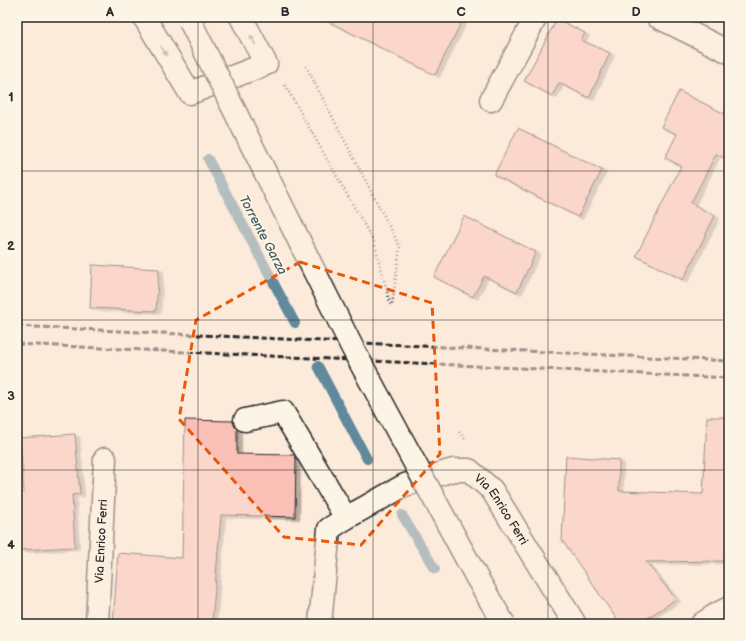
<svg xmlns="http://www.w3.org/2000/svg" width="746" height="641" viewBox="0 0 746 641" font-family="'Balsamiq Sans',sans-serif">
  <style>
    .lines { fill: none; stroke-linecap: round; stroke-linejoin: round }
    .stream { stroke: #60899b; stroke-width: 10 }
    .building { fill: #fabfb5; stroke: #2b2b2b; filter: url(#shadow) }
    .street-casing { stroke: #2b2b2b; stroke-width: 25 }
    .path { stroke: #2b2b2b; stroke-width: 2.5; stroke-dasharray: 1 3; stroke-linecap: butt }
    .street { stroke: #fcf5e5; stroke-width: 22 }
    .rail { stroke: #2b2b2b; stroke-width: 3; stroke-dasharray: 6 3; stroke-linecap: butt }
    .secondary-bridge-casing { stroke: #2b2b2b; stroke-width: 25; stroke-linecap: butt }
    .secondary-bridge { stroke: #fcf5e5; stroke-width: 22 }
    .oneway { fill: #949088 }
    .marked { fill: none; stroke: #e8590c; stroke-width: 3; stroke-dasharray: 8 5; stroke-linejoin: round }
    .grid { fill: none; stroke: #2b2b2b; stroke-width: 1; stroke-opacity: 0.55 }
    .labels { text-anchor: middle; dominant-baseline: central; stroke-width: 4; stroke-linejoin: round; paint-order: stroke }
    .street-label { font-size: 12px; fill: #2b2b2b; stroke: #fcf5e5 }
    .water-label { font-size: 13px; font-style: italic; fill: #465a63; stroke: #fcf5e5 }
    .neatline { fill: none; stroke: #2b2b2b; stroke-width: 1.5 }
    .grid-label { font-size: 13px; text-anchor: middle; font-weight: bold; fill: #2b2b2b }
  </style>
  <defs>
    <filter id="shadow"><feDropShadow dx="4.5" dy="2.5" stdDeviation="0" flood-color="#0004"/></filter>
  </defs>
  <rect width="100%" height="100%" fill="#fceadb"/>
  <filter id="ink" filterUnits="userSpaceOnUse"><feTurbulence type="fractalNoise" baseFrequency=".025" numOctaves="2"/><feDisplacementMap in="SourceGraphic" scale="8" xChannelSelector="R" yChannelSelector="G"/><feConvolveMatrix kernelMatrix="1 2 1 2 8 2 1 2 1" color-interpolation-filters="sRGB"/></filter>
  <g filter="url(#ink)">
    <g class="lines">
      <path class="stream" d="M 208,159 L 295,323
        M 318,366 L 367,459
        M 402,515 L 435,569"/>
    </g>
    <path class="building" d="M 319,17 L 464,17 L 435,75 Z
      M 557,19 L 585,33 L 581,40 L 610,53 L 589,98 L 559,83 L 552,96 L 524,81 Z
      M 679,91 L 729,116 L 729,160 L 716,154 L 691,203 L 715,216 L 683,280 L 636,256 L 681,166 L 665,158 L 677,134 L 661,127 Z
      M 518,128 L 602,170 L 578,217 L 494,175 Z
      M 464,216 L 536,252 L 517,292 L 484,276 L 473,297 L 434,277 Z
      M 92,265 L 159,269 L 156,311 L 90,308 Z
      M 707,417 L 729,417 L 729,561 L 646,562 L 676,599 L 639,624 L 620,624 L 562,540 L 566,456 L 619,460 L 619,491 L 703,494 Z
      M 185,420 L 233,421 L 237,429 L 237,454 L 294,455 L 296,458 L 295,517 L 221,515 L 212,624 L 113,624 L 118,553 L 182,558 Z
      M 75,434 L 80,494 L 72,495 L 75,547 L 19,550 L 17,492 L 24,492 L 20,438 Z"/>
    <g class="lines">
      <defs>
        <g id="street">
          <path d="M 144,17 L 190,93 L 266,64 L 241,17"/>
          <path d="M 658,17 L 729,52"/>
          <path d="M 491,100 L 536,17"/>
          <path d="M 245,420 L 283,412 L 346,518"/>
          <path id="s1" d="M 97,624 L 105,459"/>
          <path id="s2" d="M 320,624 L 329,529 L 346,518 L 405,485 L 453,470 L 469,470 L 492,490 L 575,624"/>
          <path d="M 702,624 L 717,614 L 729,608"/>
        </g>
      </defs>
      <use href="#street" class="street-casing"/>
      <path class="path" d="M 306,66 L 400,247 L 392,305
        M 285,85 L 374,242 L 391,307
        M 459,432 L 467,441"/>
      <use href="#street" class="street"/>
      <path class="rail" d="M 17,326 L 729,361
        M 17,344 L 729,378"/>
      <defs>
        <path id="secondary-bridge" d="M 190,21 L 353,349 L 477,578 L 504,624"/>
      </defs>
      <use href="#secondary-bridge" class="secondary-bridge-casing"/>
      <use href="#secondary-bridge" class="secondary-bridge"/>
    </g>
    <defs><path id="oneway-solid" d="M-6-.8H1V-3.2L6.5 0L1 3.2V.8H-6Z"/></defs>
    <g class="oneway">
      <use href="#oneway-solid" transform="translate(253 40) rotate(-117)"/>
      <use href="#oneway-solid" transform="translate(164 51) rotate(58)"/>
    </g>
  </g>
  <path d="M0 0H746V641H0ZM 300,262 L 432,303 L 440,454 L 361,545 L 284,537 L 179,419 L 196,320 Z" fill="#fceadb" fill-opacity=".55" fill-rule="evenodd"/>
  <path class="marked" d="M 300,262 L 432,303 L 440,454 L 361,545 L 284,537 L 179,419 L 196,320 Z"/>
  <path class="grid" d="M 198,17 L 198,624M 373,17 L 373,624M 548,17 L 548,624M 17,171 L 729,171M 17,320 L 729,320M 17,470 L 729,470"/>
  <g class="labels">
    <g class="street-label">
      <text stroke="none"><textPath href="#s2" startOffset="301">Via Enrico Ferri</textPath></text>
      <text stroke="none"><textPath href="#s1" startOffset="83">Via Enrico Ferri</textPath></text>
    </g>
    <g class="water-label">
      <text transform="translate(263 235) rotate(62)">Torrente Garza</text>
    </g>
  </g>
  <rect width="746" height="641" fill="none" stroke="#fcf5e5" stroke-width="44"/>
  <rect x="22" y="22" width="702" height="597" class="neatline"/>
  <g class="grid-label">
    <text x="110" y="16">A</text>
    <text x="285" y="16">B</text>
    <text x="461" y="16">C</text>
    <text x="636" y="16">D</text>
    <text x="11" y="101">1</text>
    <text x="11" y="250">2</text>
    <text x="11" y="400">3</text>
    <text x="11" y="549">4</text>
  </g>
</svg>
